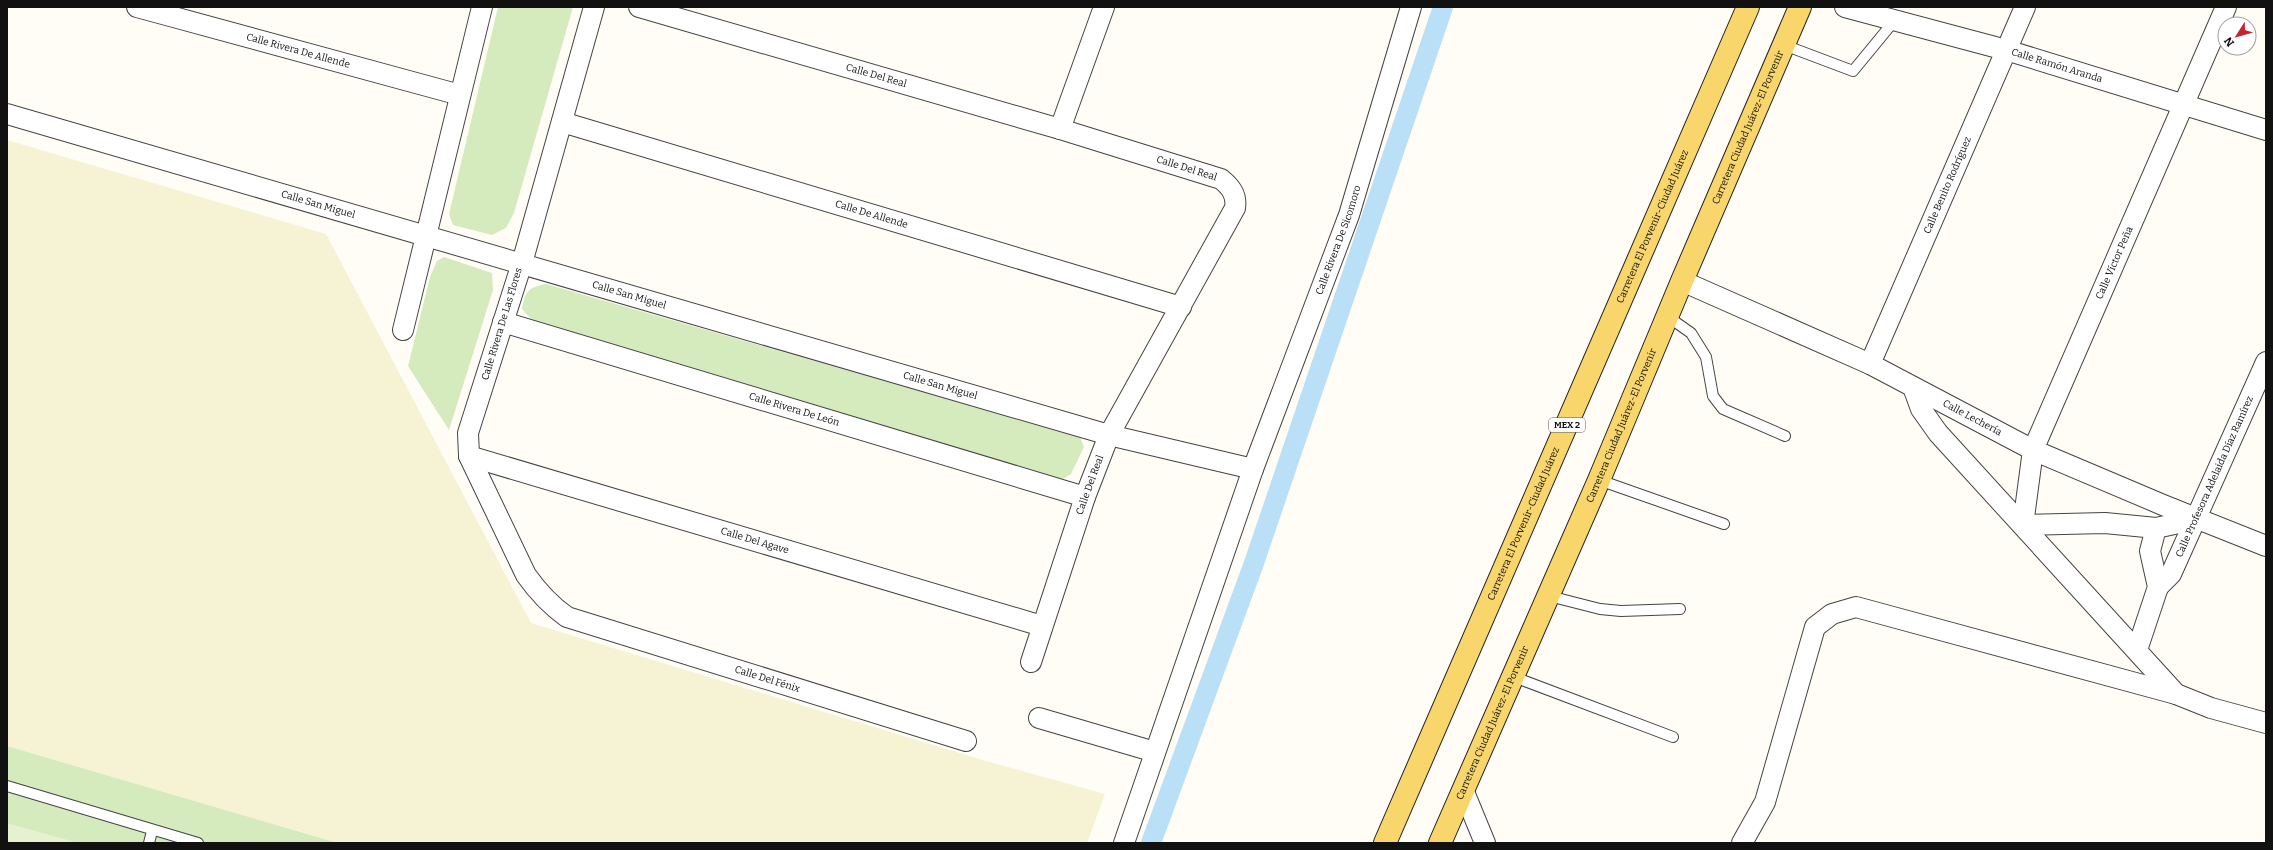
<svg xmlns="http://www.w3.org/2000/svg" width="2273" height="850" viewBox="0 0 2273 850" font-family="Bitter,serif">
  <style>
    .farmland { fill: #f6f3d4 }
    .green { fill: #d5ebbd }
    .pitch { fill: #e6f2cf }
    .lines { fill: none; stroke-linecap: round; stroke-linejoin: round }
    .canal { stroke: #b9e0f7; stroke-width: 20 }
    .lane-casing { stroke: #444; stroke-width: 12 }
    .street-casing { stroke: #444; stroke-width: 22 }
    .primary-casing { stroke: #222; stroke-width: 24 }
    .lane { stroke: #fff; stroke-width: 10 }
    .street { stroke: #fff; stroke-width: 20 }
    .primary { stroke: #f9d66b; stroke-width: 22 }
    .labels { text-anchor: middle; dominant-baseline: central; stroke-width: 4; stroke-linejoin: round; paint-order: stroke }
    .shield { fill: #fff; stroke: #585858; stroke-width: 1 }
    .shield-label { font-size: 9px; font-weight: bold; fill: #111 }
    .street-label { font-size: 10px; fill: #111; stroke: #fff }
  </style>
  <rect width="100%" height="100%" fill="#fffdf5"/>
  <path class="farmland" d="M 7,140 L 326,234 L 531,623 L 986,761 L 1105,794 L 1087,843 L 338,843 L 7,746 Z"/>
  <path class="green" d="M 498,7 L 573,7 L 514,213 L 506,228 L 492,235 L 453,225 L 449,214 Z
    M 444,257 L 492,273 L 493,290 L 449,430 L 408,366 L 430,277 L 437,261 Z
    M 546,284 L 1080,437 L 1084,447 L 1071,474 L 1058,482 L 532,320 L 522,309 C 525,291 529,287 546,284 Z
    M 7,746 L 338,843 L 7,843 Z"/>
  <path class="pitch" d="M 7,823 L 78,843 L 7,843 Z"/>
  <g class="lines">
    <path class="canal" d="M 1151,843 L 1254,563 L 1443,7"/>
    <defs>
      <path id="lane" d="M 1784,45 L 1853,71 L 1895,20
        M 1667,316 L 1691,333 L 1706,357 L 1713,396 L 1723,409 L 1785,436
        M 1599,480 L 1724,524
        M 1549,596 L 1600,609 L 1621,611 L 1680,609
        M 1514,677 L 1673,737
        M 7,786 L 198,843
        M 149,843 L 152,831"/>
      <g id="street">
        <path id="s1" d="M 137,7 L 460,95"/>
        <path id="s2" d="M 594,7 L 522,263 L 468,433 L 469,456 L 526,575 C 538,592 550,605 567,617 L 966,741"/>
        <path id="s3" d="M 639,7 L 1060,129 L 1221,179 C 1231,187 1237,195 1235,208 L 1109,435 L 1085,497 L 1031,662"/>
        <path id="s4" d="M 1845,7 L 2006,50 L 2266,130"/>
        <path id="s5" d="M 7,114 L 1109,435 L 1253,469"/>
        <path id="s6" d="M 562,122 L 1181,307"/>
        <path d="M 1060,129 L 1104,7"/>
        <path id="s7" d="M 1682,281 L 1870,364 L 2033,450 L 2163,505 L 2266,546"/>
        <path id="s8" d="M 503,322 L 1085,497"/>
        <path d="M 403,330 L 482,7"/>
        <path id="s9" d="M 1870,364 L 2025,7"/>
        <path d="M 1913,387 L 1921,409 L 1938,433 L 2176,694 L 2211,708 L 2266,723"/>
        <path id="s10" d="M 469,456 L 1042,626"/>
        <path id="s11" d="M 2156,528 L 2105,523 L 2023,525 L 2033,450 L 2226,7"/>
        <path id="s12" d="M 2158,587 L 2171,574 L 2266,362"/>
        <path d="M 2137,650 L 2158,587 L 2150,551 L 2156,528 L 2197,519"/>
        <path d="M 1039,718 L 1155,752"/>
        <path d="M 1464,792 L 1485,843"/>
        <path id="s13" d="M 1124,843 L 1253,469 L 1349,215 L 1411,7"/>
        <path d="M 1742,843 L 1765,802 L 1815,627 L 1832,614 L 1856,607 L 2176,694"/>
      </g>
      <g id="primary">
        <path id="s14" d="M 1385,843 L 1748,7"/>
        <path id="s15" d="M 1440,843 L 1599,480 L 1682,281 L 1800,7"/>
      </g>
    </defs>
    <use href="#lane" class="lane-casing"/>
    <use href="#street" class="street-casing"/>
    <use href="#primary" class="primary-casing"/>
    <use href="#lane" class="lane"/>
    <use href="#street" class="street"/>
    <use href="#primary" class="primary"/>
  </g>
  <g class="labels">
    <rect class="shield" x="1549" y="418" width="36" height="14" rx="3"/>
    <g class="shield-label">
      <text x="1567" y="425">MEX 2</text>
    </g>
    <g class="street-label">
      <text stroke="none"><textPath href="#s1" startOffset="167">Calle Rivera De Allende</textPath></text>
      <text stroke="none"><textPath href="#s4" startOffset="220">Calle Ramón Aranda</textPath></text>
      <text stroke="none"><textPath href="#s3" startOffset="247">Calle Del Real</textPath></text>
      <text stroke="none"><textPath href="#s15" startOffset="779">Carretera Ciudad Juárez-El Porvenir</textPath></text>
      <text stroke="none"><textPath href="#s3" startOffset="571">Calle Del Real</textPath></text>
      <text stroke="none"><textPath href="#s9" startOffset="195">Calle Benito Rodríguez</textPath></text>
      <text stroke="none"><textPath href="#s5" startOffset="324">Calle San Miguel</textPath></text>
      <text stroke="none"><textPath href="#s6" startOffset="323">Calle De Allende</textPath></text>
      <text stroke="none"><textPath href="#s14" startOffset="672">Carretera El Porvenir-Ciudad Juárez</textPath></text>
      <text stroke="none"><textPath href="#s13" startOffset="640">Calle Rivera De Sicomoro</textPath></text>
      <text stroke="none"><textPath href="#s11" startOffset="413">Calle Víctor Peña</textPath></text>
      <text stroke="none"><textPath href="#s5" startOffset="648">Calle San Miguel</textPath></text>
      <text transform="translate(502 324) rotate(-73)">Calle Rivera De Las Flores</text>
      <text stroke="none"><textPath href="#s5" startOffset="972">Calle San Miguel</textPath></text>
      <text stroke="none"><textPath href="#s8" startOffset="304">Calle Rivera De León</textPath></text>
      <text stroke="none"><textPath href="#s7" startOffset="321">Calle Lechería</textPath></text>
      <text stroke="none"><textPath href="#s15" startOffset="455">Carretera Ciudad Juárez-El Porvenir</textPath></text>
      <text stroke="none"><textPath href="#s12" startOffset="125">Calle Profesora Adelaida Díaz Ramírez</textPath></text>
      <text transform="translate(1090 485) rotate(-70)">Calle Del Real</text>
      <text stroke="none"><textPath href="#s14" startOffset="348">Carretera El Porvenir-Ciudad Juárez</textPath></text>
      <text stroke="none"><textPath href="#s10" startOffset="298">Calle Del Agave</textPath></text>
      <text stroke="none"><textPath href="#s2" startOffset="868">Calle Del Fénix</textPath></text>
      <text stroke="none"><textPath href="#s15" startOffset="131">Carretera Ciudad Juárez-El Porvenir</textPath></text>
    </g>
  </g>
  <rect width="2273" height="850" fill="none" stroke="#111111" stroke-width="16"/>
  <g transform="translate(2237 36) rotate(233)"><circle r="19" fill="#ffffff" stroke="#a0a0a0"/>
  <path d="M0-3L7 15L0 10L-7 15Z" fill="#c4262e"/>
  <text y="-6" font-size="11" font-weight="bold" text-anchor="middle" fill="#111111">N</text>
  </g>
</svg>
